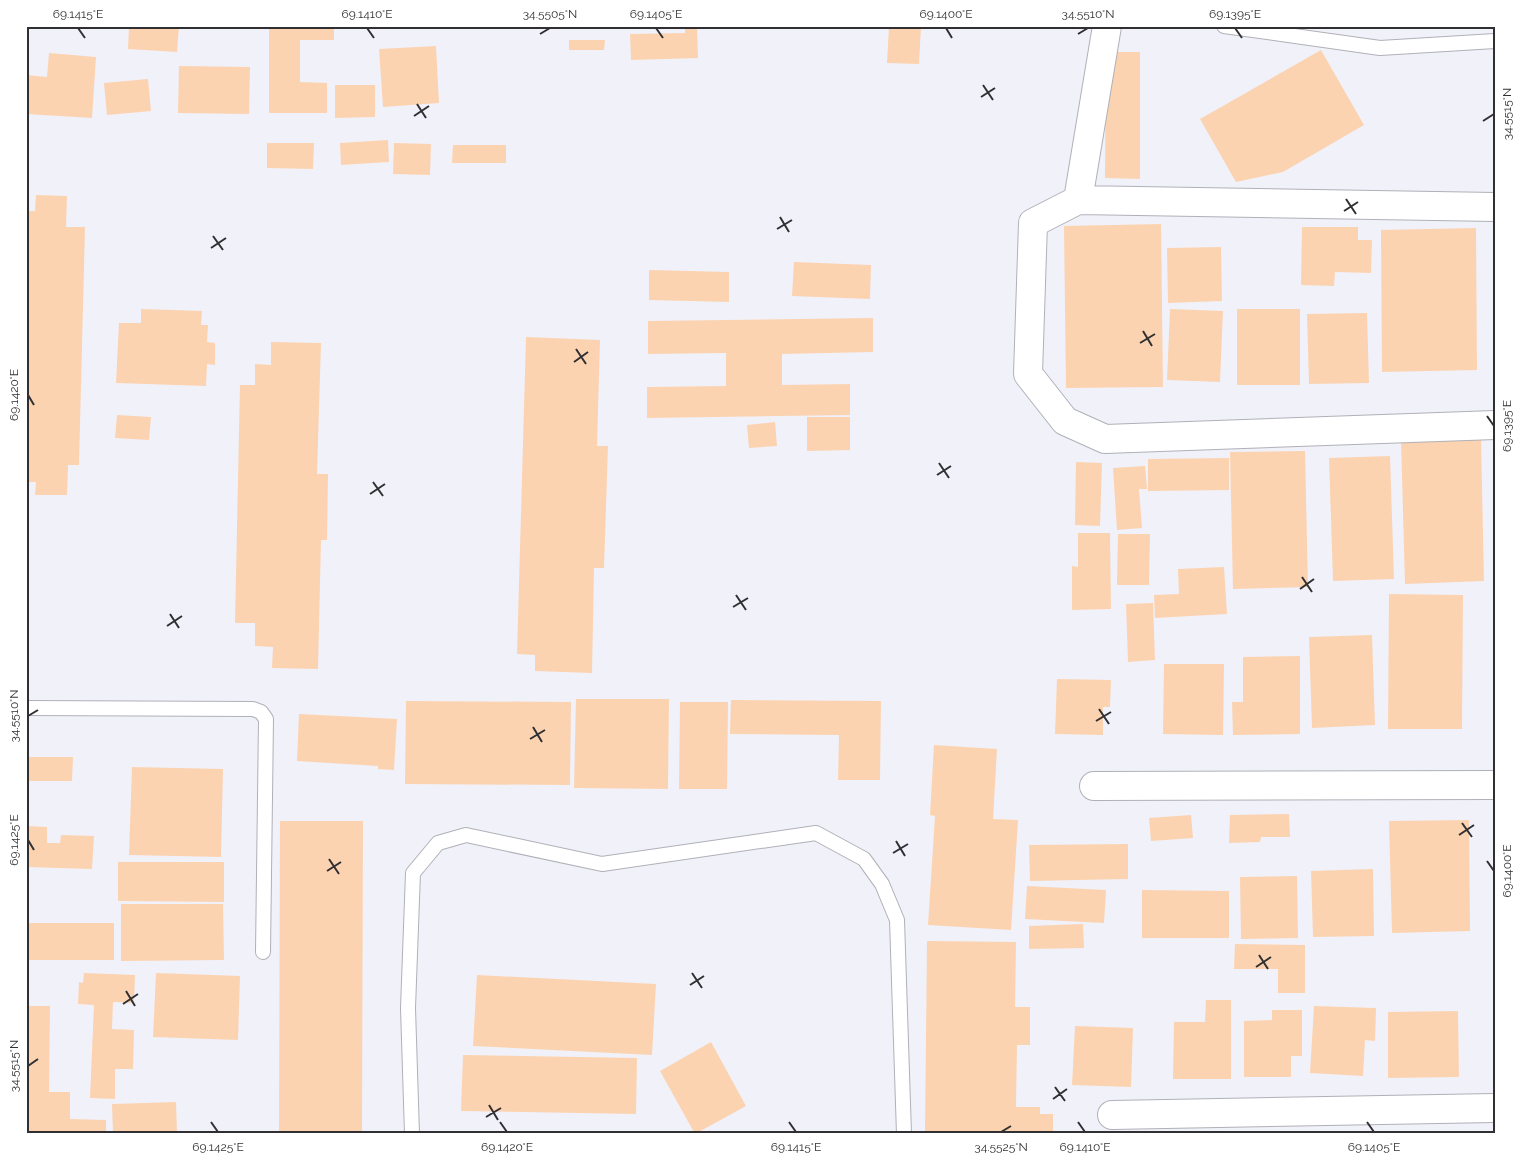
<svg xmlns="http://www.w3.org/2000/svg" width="1521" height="1160" viewBox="0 0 1521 1160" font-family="Raleway,sans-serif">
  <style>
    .building { fill: #fcd3b0 }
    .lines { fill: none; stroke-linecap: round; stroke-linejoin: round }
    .lane-casing { stroke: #b0b0b8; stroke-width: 16 }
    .street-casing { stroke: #b0b0b8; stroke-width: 30 }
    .lane { stroke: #fff; stroke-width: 14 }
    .street { stroke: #fff; stroke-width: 28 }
    .ticks { fill: none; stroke: #303033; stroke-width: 2 }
    .neatline { fill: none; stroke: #303033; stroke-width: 2 }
    .ticks-label { font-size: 12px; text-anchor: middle; fill: #303033 }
  </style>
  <rect width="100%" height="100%" fill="#f1f1fa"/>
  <path class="building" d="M 129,26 L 179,26 L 177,52 L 128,49 Z
    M 269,26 L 334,26 L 334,40 L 300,40 L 300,82 L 327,83 L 327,113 L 269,113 Z
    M 685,26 L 697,26 L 698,58 L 631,60 L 630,34 L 685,33 Z
    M 889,26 L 921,26 L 919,64 L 887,63 Z
    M 1402,26 L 1495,26 L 1495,29 L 1402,29 Z
    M 569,40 L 605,40 L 604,50 L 569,50 Z
    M 436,46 L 439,103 L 383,107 L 379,49 Z
    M 1321,50 L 1364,125 L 1283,172 L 1236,182 L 1200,119 Z
    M 1106,52 L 1140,52 L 1140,179 L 1105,178 Z
    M 49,53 L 96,57 L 92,118 L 26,114 L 26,75 L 47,77 Z
    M 179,66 L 250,67 L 249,114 L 178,113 Z
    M 148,79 L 151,111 L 107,115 L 104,83 Z
    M 335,85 L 375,85 L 375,117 L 335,118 Z
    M 388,140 L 389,162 L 341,165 L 340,143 Z
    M 267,143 L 314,143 L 313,169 L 267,168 Z
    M 394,143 L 431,144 L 430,175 L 393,174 Z
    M 453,145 L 506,145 L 506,163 L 452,163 Z
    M 36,195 L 67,196 L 66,227 L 85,227 L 79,465 L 68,465 L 67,495 L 35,495 L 36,482 L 26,482 L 26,211 L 35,211 Z
    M 1161,224 L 1163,387 L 1066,388 L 1064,226 Z
    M 1302,227 L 1358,227 L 1358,240 L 1372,240 L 1371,273 L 1335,272 L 1334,286 L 1301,285 Z
    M 1476,228 L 1477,370 L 1382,372 L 1381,230 Z
    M 1221,247 L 1222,301 L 1168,303 L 1167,248 Z
    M 794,262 L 871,265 L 870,299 L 792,296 Z
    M 649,270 L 729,272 L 729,302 L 649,300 Z
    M 141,309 L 202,311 L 201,325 L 208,325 L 207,342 L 215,343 L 215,365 L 207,364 L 206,386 L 116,383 L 119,323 L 141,323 Z
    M 1170,309 L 1223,311 L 1220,382 L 1167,380 Z
    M 1237,309 L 1300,309 L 1300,385 L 1237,385 Z
    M 1367,313 L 1369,383 L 1309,384 L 1307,314 Z
    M 873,318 L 873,352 L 782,354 L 782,385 L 850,384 L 850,415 L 647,418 L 647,387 L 726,386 L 726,353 L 648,354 L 648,321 Z
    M 526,337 L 600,340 L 597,446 L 608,446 L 604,568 L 594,568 L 592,673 L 535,671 L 535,655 L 517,654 Z
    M 271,342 L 321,343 L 317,474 L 328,474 L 327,540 L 321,540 L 318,669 L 272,668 L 273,647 L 255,646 L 255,623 L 235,623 L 240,385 L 255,385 L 255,364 L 271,365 Z
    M 117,415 L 151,417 L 149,440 L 115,438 Z
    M 807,417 L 850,417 L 850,450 L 807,451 Z
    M 775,422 L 777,446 L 749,448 L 747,425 Z
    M 1481,438 L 1484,581 L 1405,584 L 1401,441 Z
    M 1305,451 L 1308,587 L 1233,589 L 1230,452 Z
    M 1390,456 L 1394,579 L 1333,581 L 1329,458 Z
    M 1229,458 L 1229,490 L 1148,491 L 1148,459 Z
    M 1076,462 L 1102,463 L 1100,526 L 1075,525 Z
    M 1145,466 L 1147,489 L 1139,489 L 1142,528 L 1117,530 L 1113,468 Z
    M 1078,533 L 1110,533 L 1111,609 L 1072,610 L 1072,566 L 1078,567 Z
    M 1118,534 L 1150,534 L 1149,585 L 1117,585 Z
    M 1224,567 L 1227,614 L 1155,618 L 1154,595 L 1179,594 L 1178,569 Z
    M 1389,594 L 1463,595 L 1462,729 L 1388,729 Z
    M 1153,603 L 1155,660 L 1128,662 L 1126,604 Z
    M 1372,635 L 1375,725 L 1312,728 L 1309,637 Z
    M 1300,656 L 1300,734 L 1233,735 L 1232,702 L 1243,702 L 1243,657 Z
    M 1164,664 L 1224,664 L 1223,735 L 1163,734 Z
    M 1057,679 L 1111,680 L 1110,707 L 1103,707 L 1103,735 L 1055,734 Z
    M 576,699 L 669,699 L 668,789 L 574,788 Z
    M 731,700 L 881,701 L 880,780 L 838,780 L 839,735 L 730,734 Z
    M 406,701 L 571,702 L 570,785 L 405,784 Z
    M 680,702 L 728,702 L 727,789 L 679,789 Z
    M 299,714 L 397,719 L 394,770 L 378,769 L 378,766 L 297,761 Z
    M 934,745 L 997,749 L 993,819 L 1018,820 L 1011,930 L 928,925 L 935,816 L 930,815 Z
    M 26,757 L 73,757 L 72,781 L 26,781 Z
    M 132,767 L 223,769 L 221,857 L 129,855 Z
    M 1289,814 L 1290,837 L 1261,837 L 1260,842 L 1229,843 L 1230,815 Z
    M 1191,815 L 1193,838 L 1151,841 L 1149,818 Z
    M 1469,820 L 1470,931 L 1392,933 L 1389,821 Z
    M 280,821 L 363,821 L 362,1134 L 279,1134 Z
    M 26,826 L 47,827 L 47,843 L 60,843 L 61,835 L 94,836 L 92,869 L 26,867 Z
    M 1128,844 L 1128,879 L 1030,881 L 1029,845 Z
    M 118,862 L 224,862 L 224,902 L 118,901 Z
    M 1373,869 L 1374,936 L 1313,937 L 1311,871 Z
    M 1297,876 L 1298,938 L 1241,939 L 1240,877 Z
    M 1027,886 L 1106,890 L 1104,923 L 1025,919 Z
    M 1142,890 L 1229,891 L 1229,938 L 1142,938 Z
    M 121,904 L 223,904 L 224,960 L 121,961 Z
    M 26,923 L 114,923 L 114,960 L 26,960 Z
    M 1083,924 L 1084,948 L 1029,949 L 1029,926 Z
    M 927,941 L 1016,942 L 1015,1007 L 1030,1007 L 1030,1045 L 1017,1045 L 1016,1107 L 1040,1107 L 1040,1114 L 1053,1114 L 1053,1134 L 925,1134 Z
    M 1235,944 L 1305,945 L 1305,993 L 1278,993 L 1278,969 L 1234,969 Z
    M 84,973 L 135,975 L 134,1003 L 113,1002 L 112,1029 L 134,1030 L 133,1069 L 115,1069 L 115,1099 L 90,1098 L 94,1005 L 78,1004 L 79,982 L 83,983 Z
    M 156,973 L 240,976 L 238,1040 L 153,1037 Z
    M 477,975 L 656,984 L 652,1055 L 473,1046 Z
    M 1206,1000 L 1231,1000 L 1231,1079 L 1173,1079 L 1174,1022 L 1205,1022 Z
    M 26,1006 L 50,1006 L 49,1092 L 70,1092 L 70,1119 L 106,1120 L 106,1134 L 26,1134 Z
    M 1314,1006 L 1376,1008 L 1375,1041 L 1365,1040 L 1363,1076 L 1310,1073 Z
    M 1272,1010 L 1302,1010 L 1302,1056 L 1291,1056 L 1291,1077 L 1244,1077 L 1244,1021 L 1272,1020 Z
    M 1458,1011 L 1459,1077 L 1388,1078 L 1388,1012 Z
    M 1075,1026 L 1133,1028 L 1131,1087 L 1072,1085 Z
    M 711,1042 L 746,1106 L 695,1134 L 660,1071 Z
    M 463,1055 L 637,1058 L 636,1114 L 461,1111 Z
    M 176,1102 L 177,1134 L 113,1134 L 112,1104 Z"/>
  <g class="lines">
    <defs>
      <path id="lane" d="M 1224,26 L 1380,48 L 1495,41
        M 26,708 L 253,709 L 261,712 L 266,719 L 263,952
        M 412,1134 L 408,1008 L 413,873 L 438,843 L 466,835 L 602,864 L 816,833 L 864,859 L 882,884 L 897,920 L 904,1134"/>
      <path id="street" d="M 1078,200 L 1107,26
        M 1495,207 L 1078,200 L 1033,223 L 1028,374 L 1065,421 L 1105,439 L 1495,425
        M 1094,786 L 1495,785
        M 1112,1115 L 1495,1108"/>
    </defs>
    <use href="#lane" class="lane-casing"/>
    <use href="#street" class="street-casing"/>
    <use href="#lane" class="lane"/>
    <use href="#street" class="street"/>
  </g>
  <path class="ticks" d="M 78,28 L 85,38M 367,28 L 374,38M 656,28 L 663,38M 946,28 L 952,38M 1235,28 L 1242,38M 540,34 L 550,28M 1078,34 L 1088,28M 983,85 L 993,100M 981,97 L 995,88M 417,104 L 426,118M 414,116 L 429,106M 1483,121 L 1494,114M 1346,199 L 1356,214M 1344,211 L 1358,202M 780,217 L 789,232M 777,229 L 792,220M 213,236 L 223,250M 211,248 L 226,238M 1143,331 L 1152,346M 1140,343 L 1155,334M 576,349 L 586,364M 574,362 L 588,352M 28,395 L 34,405M 1487,416 L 1494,426M 939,463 L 949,478M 937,475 L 951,466M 373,482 L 383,496M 370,494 L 385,484M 1302,577 L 1312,592M 1300,589 L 1314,579M 736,595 L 746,610M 733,607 L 748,598M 170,614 L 179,628M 167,626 L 182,616M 1099,709 L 1109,724M 28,716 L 38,710M 1096,721 L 1111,712M 533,727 L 542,742M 530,739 L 545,730M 1462,823 L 1472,837M 1459,835 L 1474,825M 28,840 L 34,850M 896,841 L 905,856M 893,853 L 908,844M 329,859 L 339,874M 1487,861 L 1494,871M 327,871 L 341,862M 1259,955 L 1268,969M 1256,967 L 1271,957M 692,973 L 702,988M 690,985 L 704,976M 126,991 L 135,1006M 123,1004 L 138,994M 28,1066 L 38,1059M 1055,1087 L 1065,1101M 1053,1099 L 1067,1089M 489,1105 L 498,1120M 486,1117 L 501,1108M 211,1122 L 218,1132M 500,1122 L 507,1132M 789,1122 L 796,1132M 1078,1122 L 1085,1132M 1367,1122 L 1374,1132M 1001,1132 L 1011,1126"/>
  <rect width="1521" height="1160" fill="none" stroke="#ffffff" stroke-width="55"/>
  <rect x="28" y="28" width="1466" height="1104" class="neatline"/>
  <g class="ticks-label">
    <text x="78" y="18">69.1415°E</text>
    <text x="367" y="18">69.1410°E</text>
    <text x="550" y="18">34.5505°N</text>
    <text x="656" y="18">69.1405°E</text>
    <text x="946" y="18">69.1400°E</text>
    <text x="1088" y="18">34.5510°N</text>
    <text x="1235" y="18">69.1395°E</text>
    <text transform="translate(1507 114) rotate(-90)" y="4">34.5515°N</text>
    <text transform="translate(14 395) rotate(-90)" y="4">69.1420°E</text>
    <text transform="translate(1507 426) rotate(-90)" y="4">69.1395°E</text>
    <text transform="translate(14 716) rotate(-90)" y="4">34.5510°N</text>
    <text transform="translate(14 840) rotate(-90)" y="4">69.1425°E</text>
    <text transform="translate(1507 871) rotate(-90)" y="4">69.1400°E</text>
    <text transform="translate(14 1066) rotate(-90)" y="4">34.5515°N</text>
    <text x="218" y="1151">69.1425°E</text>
    <text x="507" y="1151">69.1420°E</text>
    <text x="796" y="1151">69.1415°E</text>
    <text x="1001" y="1151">34.5525°N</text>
    <text x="1085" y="1151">69.1410°E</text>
    <text x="1374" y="1151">69.1405°E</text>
  </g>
</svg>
